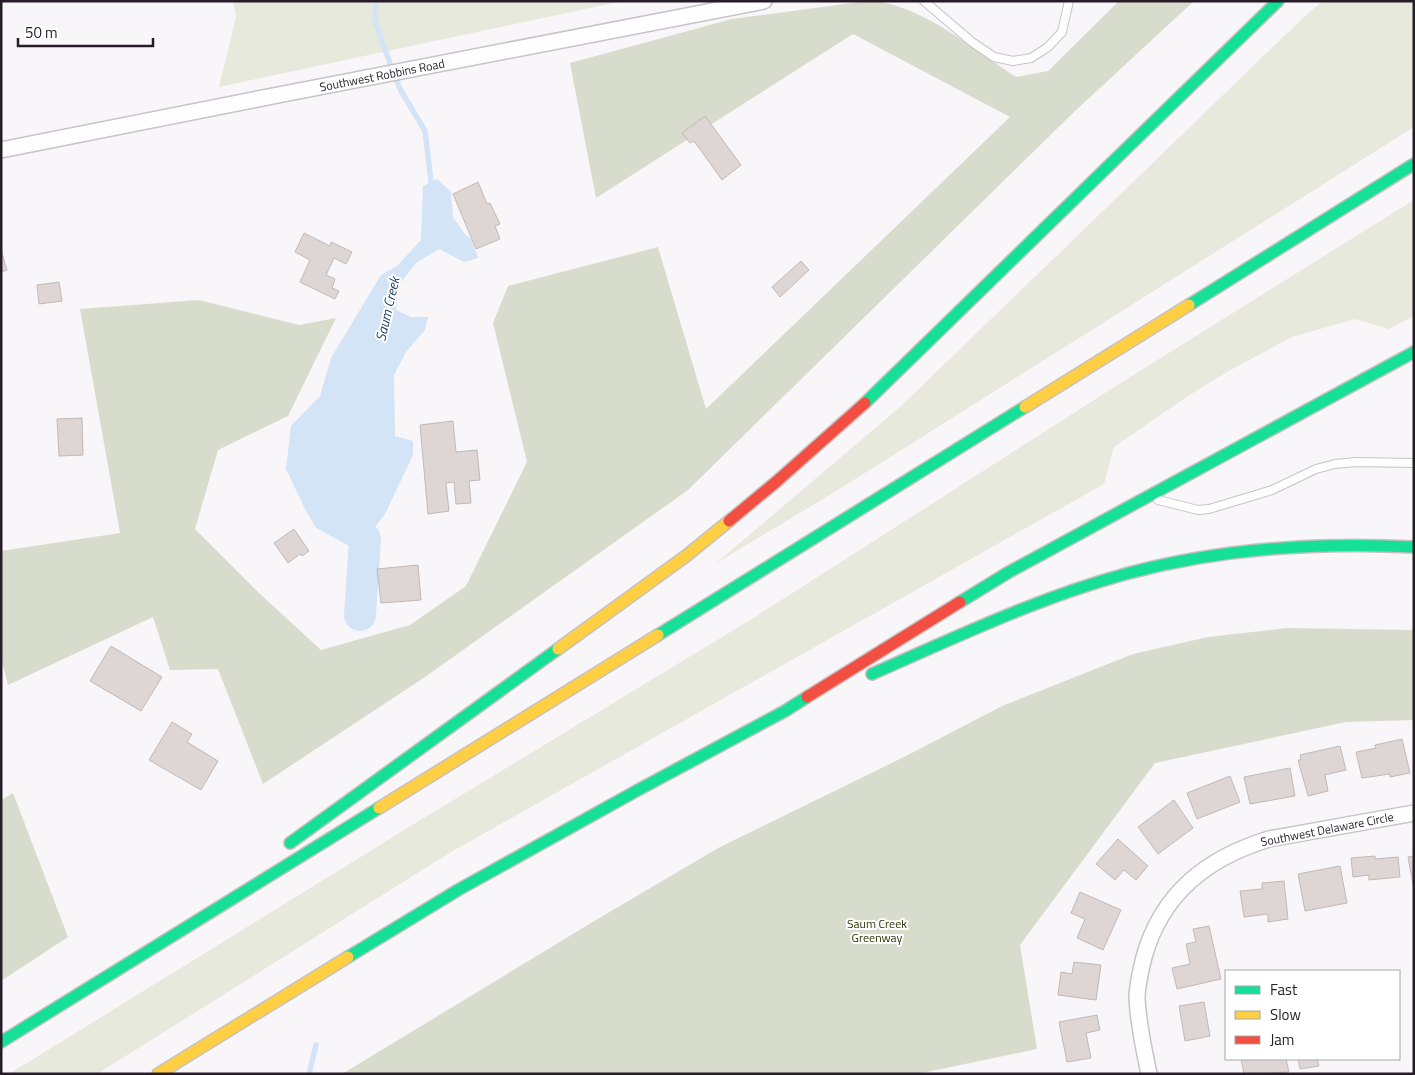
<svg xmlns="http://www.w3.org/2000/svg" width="1415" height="1075" viewBox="0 0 1415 1075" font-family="'Titillium Web',sans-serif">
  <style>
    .green { fill: #e7e9dd }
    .forest { fill: #d8dccc }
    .water { fill: #d3e4f6 }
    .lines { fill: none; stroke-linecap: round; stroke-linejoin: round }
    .stream { stroke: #d3e4f6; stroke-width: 5.5 }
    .river { stroke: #d3e4f6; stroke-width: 32 }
    .building { fill: #ded6d4; stroke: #c0b9b7 }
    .lane-casing { stroke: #c8c2ca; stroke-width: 10 }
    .street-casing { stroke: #c8c2ca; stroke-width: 18 }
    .fast-casing { stroke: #c7c0c0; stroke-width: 14 }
    .slow-casing { stroke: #c7c0c0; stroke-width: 14 }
    .jam-casing { stroke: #c7c0c0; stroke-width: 14 }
    .lane { stroke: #fefefe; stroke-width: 8 }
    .street { stroke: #fefefe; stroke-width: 15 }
    .fast { stroke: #16e098; stroke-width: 11 }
    .slow { stroke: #ffcf43; stroke-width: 11 }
    .jam { stroke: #f24e42; stroke-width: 11 }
    .labels { text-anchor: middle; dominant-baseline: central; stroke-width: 4; stroke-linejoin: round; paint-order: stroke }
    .street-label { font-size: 12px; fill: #261d28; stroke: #fff }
    .park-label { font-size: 12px; fill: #2a3500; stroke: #fff }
    .water-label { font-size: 14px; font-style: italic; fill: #1c4264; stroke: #fff }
  </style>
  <rect width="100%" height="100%" fill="#f9f6fa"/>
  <path class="green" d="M 233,1 L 623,1 L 219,87 L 236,17 Z
    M 1323,1 L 1414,1 L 1414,127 L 841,488 L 715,564 L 900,407 L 1306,15 Z
    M 1414,200 L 1414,316 L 1389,329 L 1355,319 L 1292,337 L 1227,372 L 1188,396 L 1114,447 L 1104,484 L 451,852 L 97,1074 L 9,1074 L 409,827 L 755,617 L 1130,377 Z"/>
  <path class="forest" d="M 868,1 C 917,1 976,51 1016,77 L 1048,71 L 1119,1 L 1194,1 L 1074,112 L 688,490 L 425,677 L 263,784 L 218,669 L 170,670 L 153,617 L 8,685 L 1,658 L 1,551 L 120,533 L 80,309 L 199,300 L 299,325 L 336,318 L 288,416 L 218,450 L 195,529 L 259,593 L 321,650 L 410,625 L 466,586 L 527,462 L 493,323 L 508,286 L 658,247 L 706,409 L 1010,117 L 853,34 L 596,198 L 570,63 L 732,19 Z
    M 1287,628 L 1414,630 L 1414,720 L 1346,722 L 1155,763 L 1020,945 L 1037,1049 L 917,1074 L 342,1074 L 601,917 L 720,847 L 906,756 L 1002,706 L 1133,654 L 1208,637 Z
    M 13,793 L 68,937 L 1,981 L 1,800 Z"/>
  <path class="water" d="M 437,179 L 451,192 L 453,217 L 464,233 L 471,239 L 478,258 L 464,262 L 439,249 L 416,263 L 398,286 L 396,310 L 411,317 L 428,317 L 425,330 L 406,352 L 394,375 L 395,436 L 413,441 L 413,455 L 385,514 L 365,539 L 353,548 L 316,528 L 305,509 L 286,469 L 291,426 L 320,396 L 331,358 L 381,275 L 397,266 L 421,240 L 423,186 Z"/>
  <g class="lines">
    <path class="stream" d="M 376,1 L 375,21 L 385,50 L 400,89 L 425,131 L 432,190
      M 309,1074 L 316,1045"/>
    <path class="river" d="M 360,615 L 365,539"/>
  </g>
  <path class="building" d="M 705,116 L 741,165 L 722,180 L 694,141 L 690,143 L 682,133 Z
    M 478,182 L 487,204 L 490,203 L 500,224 L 495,226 L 500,239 L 476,249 L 453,194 Z
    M 304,233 L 330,246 L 331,242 L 352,252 L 346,264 L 334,258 L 326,275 L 335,279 L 332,288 L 339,291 L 335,299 L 300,282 L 310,260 L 295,252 Z
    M 1,250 L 7,270 L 1,272 Z
    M 801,261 L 809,270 L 780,297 L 772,287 Z
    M 59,282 L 62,301 L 39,304 L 37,285 Z
    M 82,418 L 83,455 L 59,456 L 57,419 Z
    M 453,421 L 456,452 L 477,450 L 480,480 L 469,481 L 471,503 L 456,504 L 454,482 L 446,483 L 449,511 L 428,514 L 420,425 Z
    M 294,529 L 309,551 L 302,556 L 300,554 L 288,563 L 274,543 Z
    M 418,565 L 421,600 L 381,603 L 377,569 Z
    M 111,646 L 162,677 L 141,711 L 90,681 Z
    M 172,722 L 192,734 L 187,742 L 218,761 L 201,790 L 149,760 Z
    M 1402,739 L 1410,773 L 1390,777 L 1390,774 L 1362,778 L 1356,752 L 1376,748 L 1375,745 Z
    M 1340,746 L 1346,770 L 1325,775 L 1328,791 L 1308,796 L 1298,760 L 1301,760 L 1300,755 Z
    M 1290,768 L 1295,796 L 1250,804 L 1244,777 Z
    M 1230,776 L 1240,802 L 1197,819 L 1187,793 Z
    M 1174,800 L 1193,828 L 1158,854 L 1138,827 Z
    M 1118,839 L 1148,866 L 1136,880 L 1124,870 L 1115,880 L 1096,864 Z
    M 1375,856 L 1375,859 L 1398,857 L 1400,877 L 1369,880 L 1369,875 L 1353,877 L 1351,858 Z
    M 1414,856 L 1414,889 L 1408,857 Z
    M 1340,866 L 1347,903 L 1305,911 L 1298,874 Z
    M 1284,881 L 1288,919 L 1268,922 L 1268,914 L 1244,917 L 1240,891 L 1262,889 L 1262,883 Z
    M 1080,892 L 1121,910 L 1103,950 L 1077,938 L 1085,919 L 1071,913 Z
    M 1209,926 L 1221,979 L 1177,989 L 1172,968 L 1190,964 L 1186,944 L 1196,942 L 1193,929 Z
    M 1074,962 L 1101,965 L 1096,1000 L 1058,995 L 1061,972 L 1072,974 Z
    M 1204,1002 L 1210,1036 L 1185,1041 L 1179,1006 Z
    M 1097,1015 L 1100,1030 L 1086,1033 L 1091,1058 L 1067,1062 L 1059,1022 Z
    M 1241,1059 L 1286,1059 L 1289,1072 L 1244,1074 Z
    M 1298,1059 L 1317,1059 L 1319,1066 L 1300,1069 Z"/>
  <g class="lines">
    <defs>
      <path id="lane" d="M 924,1 L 972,42 L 994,57 L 1013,61 L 1031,58 L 1048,47 L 1062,32 L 1069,1
        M 1158,500 L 1198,510 L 1209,509 L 1272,490 L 1316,469 L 1335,464 L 1356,462 L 1414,463"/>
      <path id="street" d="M 1,150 L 278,95 L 764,1
        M 1149,1074 C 1144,1049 1138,1024 1137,998 C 1137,984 1141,970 1144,957 C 1162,893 1207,858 1269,839 L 1414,813"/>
      <path id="fast" d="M 1189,305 L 1414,164
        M 865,403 L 1278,1
        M 960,602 L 1009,572 L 1414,352
        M 658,635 L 1025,407
        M 872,674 C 956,637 1040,597 1129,573 C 1223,548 1318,542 1414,547
        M 290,843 L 558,649
        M 348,957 L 458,890 L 638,790 L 785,711 L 807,697
        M 1,1042 L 379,808"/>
      <path id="slow" d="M 1025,407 L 1189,305
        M 558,649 L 686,556 L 729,521
        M 379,808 L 658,635
        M 158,1074 L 348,957"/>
      <path id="jam" d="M 729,521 L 776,482 L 865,403
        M 807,697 L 960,602"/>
    </defs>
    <use href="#lane" class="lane-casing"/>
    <use href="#street" class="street-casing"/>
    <use href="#fast" class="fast-casing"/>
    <use href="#slow" class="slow-casing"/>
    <use href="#jam" class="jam-casing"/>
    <use href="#lane" class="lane"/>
    <use href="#street" class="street"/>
    <use href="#fast" class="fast"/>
    <use href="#slow" class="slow"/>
    <use href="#jam" class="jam"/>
  </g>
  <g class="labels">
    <g class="street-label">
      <text transform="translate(382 75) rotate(-11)">Southwest Robbins Road</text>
      <text transform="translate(1327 829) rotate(-11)">Southwest Delaware Circle</text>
    </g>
    <g class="park-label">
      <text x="877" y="923">Saum Creek<tspan x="877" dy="14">Greenway</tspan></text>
    </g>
    <g class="water-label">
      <text transform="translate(387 309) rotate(-77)">Saum Creek</text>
    </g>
  </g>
  <rect width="1415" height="1075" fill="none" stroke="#261d28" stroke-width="5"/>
  <rect x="1225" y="970" width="175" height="90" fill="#ffffff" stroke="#a8a5a9"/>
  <rect x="1235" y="986" width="25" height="8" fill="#16e098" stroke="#a8a5a9"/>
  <text x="1270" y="995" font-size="15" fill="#261d28">Fast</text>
  <rect x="1235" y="1011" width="25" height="8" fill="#ffcf43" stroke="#a8a5a9"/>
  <text x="1270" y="1020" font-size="15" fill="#261d28">Slow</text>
  <rect x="1235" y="1036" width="25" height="8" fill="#f24e42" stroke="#a8a5a9"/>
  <text x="1270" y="1045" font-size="15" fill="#261d28">Jam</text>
  <path d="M18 38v8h135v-8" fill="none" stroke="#261d28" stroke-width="2.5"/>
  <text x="25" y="38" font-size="15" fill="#261d28" stroke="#ffffff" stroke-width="4" paint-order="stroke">50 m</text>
</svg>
